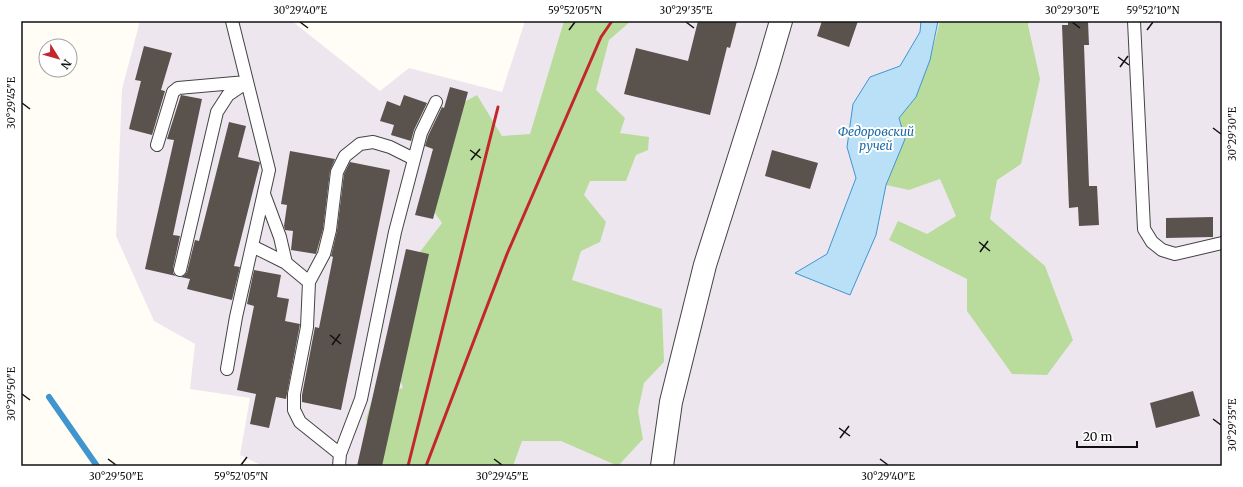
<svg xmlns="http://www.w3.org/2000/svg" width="1243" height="487" viewBox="0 0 1243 487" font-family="Merriweather,serif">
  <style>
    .industrial { fill: #eee6ef }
    .forest { fill: #b9dc9c }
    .water { fill: #b9e0f7; stroke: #3f96cf }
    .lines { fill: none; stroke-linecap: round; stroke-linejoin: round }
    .stream { stroke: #3f96cf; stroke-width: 6 }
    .building { fill: #5a524d }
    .lane-casing { stroke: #444; stroke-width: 14 }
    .street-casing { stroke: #444; stroke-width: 24 }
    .lane { stroke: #fff; stroke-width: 12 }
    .street { stroke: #fff; stroke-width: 22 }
    .rail { stroke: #c4262e; stroke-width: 3 }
    .ticks { fill: none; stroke: #111; stroke-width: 1.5 }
    .labels { text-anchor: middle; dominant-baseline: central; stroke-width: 4; stroke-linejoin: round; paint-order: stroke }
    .water-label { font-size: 12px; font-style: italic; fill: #1768a6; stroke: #fff }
    .neatline { fill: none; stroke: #111; stroke-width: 1.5 }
    .ticks-label { font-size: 10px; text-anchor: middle; fill: #111 }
  </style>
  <rect width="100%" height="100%" fill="#fffdf5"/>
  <path class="industrial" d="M 140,21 L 292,21 L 380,91 L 409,68 L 502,92 L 525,21 L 1222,21 L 1222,466 L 263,466 L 240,455 L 250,398 L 190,389 L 195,344 L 154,321 L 116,236 L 122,89 Z"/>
  <path class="forest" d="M 564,21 L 631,21 L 609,40 L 596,90 L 625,118 L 620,133 L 649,137 L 648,150 L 636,155 L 626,181 L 590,181 L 584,195 L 606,222 L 600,242 L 581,251 L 572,280 L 662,309 L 664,362 L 644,383 L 638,411 L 643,439 L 618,466 L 561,441 L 522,441 L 513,466 L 380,466 L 366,419 L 374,394 L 403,388 L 394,360 L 413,261 L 442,223 L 432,209 L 444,113 L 477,95 L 502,136 L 530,134 Z
    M 940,21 L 1029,21 L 1028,25 L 1040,79 L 1021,164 L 997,180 L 990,219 L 1045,266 L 1073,340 L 1047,375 L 1012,374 L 967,311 L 967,279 L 889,240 L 898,221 L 927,234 L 956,216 L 940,179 L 909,190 L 886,185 L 905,139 L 899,118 L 916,97 L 930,60 Z"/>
  <path class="water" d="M 921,21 L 938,21 L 930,60 L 916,97 L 899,118 L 905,139 L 886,185 L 876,235 L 850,295 L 795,273 L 827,254 L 856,178 L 847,147 L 853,104 L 870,77 L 900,66 L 920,32 Z"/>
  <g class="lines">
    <path class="stream" d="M 49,397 L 97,466"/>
  </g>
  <path class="building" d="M 698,21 L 737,21 L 730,48 L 727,47 L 710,115 L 624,94 L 636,48 L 688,61 Z
    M 822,21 L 858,21 L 849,47 L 817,36 Z
    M 1068,21 L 1088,21 L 1089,45 L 1084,45 L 1089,186 L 1097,186 L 1099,225 L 1079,226 L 1078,207 L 1069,208 L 1062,25 L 1068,25 Z
    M 144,46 L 172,53 L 161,90 L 165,91 L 152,135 L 129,129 L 141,81 L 135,80 Z
    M 450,87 L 468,92 L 433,219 L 415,215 L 433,149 L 425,146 L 428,136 L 442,107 L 444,108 Z
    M 181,95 L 202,99 L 173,235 L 180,236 L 173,268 L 173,273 L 176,276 L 145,269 L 174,140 L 167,139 Z
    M 404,95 L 427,103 L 414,130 L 411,141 L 391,135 L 394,125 L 380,121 L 387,101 L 400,106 Z
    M 229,122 L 246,126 L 238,157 L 259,162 L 260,163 L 234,266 L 240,267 L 232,300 L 187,289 L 190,279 L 181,277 L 185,275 L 187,272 L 195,240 L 199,241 Z
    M 772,150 L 818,163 L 810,189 L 765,176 Z
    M 290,151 L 335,159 L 330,171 L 323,229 L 316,254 L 291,250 L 293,231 L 285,230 L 284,226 L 287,205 L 281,204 Z
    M 350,162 L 390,170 L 341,410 L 302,402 L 302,395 L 315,327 L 319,328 L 333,257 L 331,256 L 337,231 L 344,174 Z
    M 1213,217 L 1213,237 L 1166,238 L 1166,218 Z
    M 406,249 L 429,254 L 382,466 L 357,466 Z
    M 254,270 L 281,275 L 277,297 L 289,299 L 285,321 L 300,324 L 286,399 L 276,397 L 269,428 L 250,424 L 256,394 L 237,390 L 254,306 L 247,304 Z
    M 1193,391 L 1200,416 L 1156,428 L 1150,403 Z"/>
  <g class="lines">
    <defs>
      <path id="lane" d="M 1134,21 L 1144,229 L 1152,242 L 1162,250 L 1175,254 L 1222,243
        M 157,145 L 173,92 L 178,88 L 246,82
        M 264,194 L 280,237 L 286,263
        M 252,246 L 286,263 L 309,282
        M 180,270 L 217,112 L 228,95 L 247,82
        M 227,369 L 236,317 L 269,170 L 232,21
        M 340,454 L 300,422 L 294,410 L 294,394 L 307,327 L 309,282 L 324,254 L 330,230 L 337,172 L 345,156 L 360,144 L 373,142 L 390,147 L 414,159
        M 339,466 L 340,454 L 361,399 L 395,232 L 421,133 L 436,102"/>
      <path id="street" d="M 662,466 L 671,402 L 705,265 L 767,69 L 781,21"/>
    </defs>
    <use href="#lane" class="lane-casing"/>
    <use href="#street" class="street-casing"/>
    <use href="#lane" class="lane"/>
    <use href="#street" class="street"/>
    <path class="rail" d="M 408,466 L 498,107
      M 426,466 L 507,254 L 601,37 L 612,21"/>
  </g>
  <path class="ticks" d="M 300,22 L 308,28M 686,22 L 694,28M 1072,22 L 1080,28M 569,30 L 575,22M 1147,30 L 1153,22M 1118,57 L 1129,65M 1120,67 L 1128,56M 22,103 L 30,109M 1213,128 L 1221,134M 470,150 L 481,158M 471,160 L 480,149M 979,242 L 990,251M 980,252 L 988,241M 330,335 L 341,344M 332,345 L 340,334M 22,394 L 30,400M 1213,419 L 1221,425M 839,428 L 850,436M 840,438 L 849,426M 108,459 L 116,465M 494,459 L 502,465M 880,459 L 888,465M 241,465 L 247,457"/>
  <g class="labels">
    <g class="water-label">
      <text x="876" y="131">Федоровский<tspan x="876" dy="14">ручей</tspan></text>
    </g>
  </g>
  <rect width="1243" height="487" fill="none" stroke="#ffffff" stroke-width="44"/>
  <g transform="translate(58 58) rotate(127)"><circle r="19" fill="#ffffff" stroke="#a0a0a0"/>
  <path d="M0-3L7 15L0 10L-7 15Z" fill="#c4262e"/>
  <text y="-6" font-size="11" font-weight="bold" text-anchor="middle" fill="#111111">N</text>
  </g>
  <path d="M1077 441v6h60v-6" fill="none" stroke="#111111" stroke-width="2"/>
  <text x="1083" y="441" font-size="12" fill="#111111" stroke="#ffffff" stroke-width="3" paint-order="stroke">20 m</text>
  <rect x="22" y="22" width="1199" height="443" class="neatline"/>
  <g class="ticks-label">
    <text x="300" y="14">30°29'40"E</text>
    <text x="575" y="14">59°52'05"N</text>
    <text x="686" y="14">30°29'35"E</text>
    <text x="1072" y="14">30°29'30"E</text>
    <text x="1153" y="14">59°52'10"N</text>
    <text transform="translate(11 103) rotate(-90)" y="4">30°29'45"E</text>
    <text transform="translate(1232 134) rotate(-90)" y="4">30°29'30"E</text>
    <text transform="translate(11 394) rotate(-90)" y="4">30°29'50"E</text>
    <text transform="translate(1232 425) rotate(-90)" y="4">30°29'35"E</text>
    <text x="116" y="480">30°29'50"E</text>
    <text x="241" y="480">59°52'05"N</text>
    <text x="502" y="480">30°29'45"E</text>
    <text x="888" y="480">30°29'40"E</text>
  </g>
</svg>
